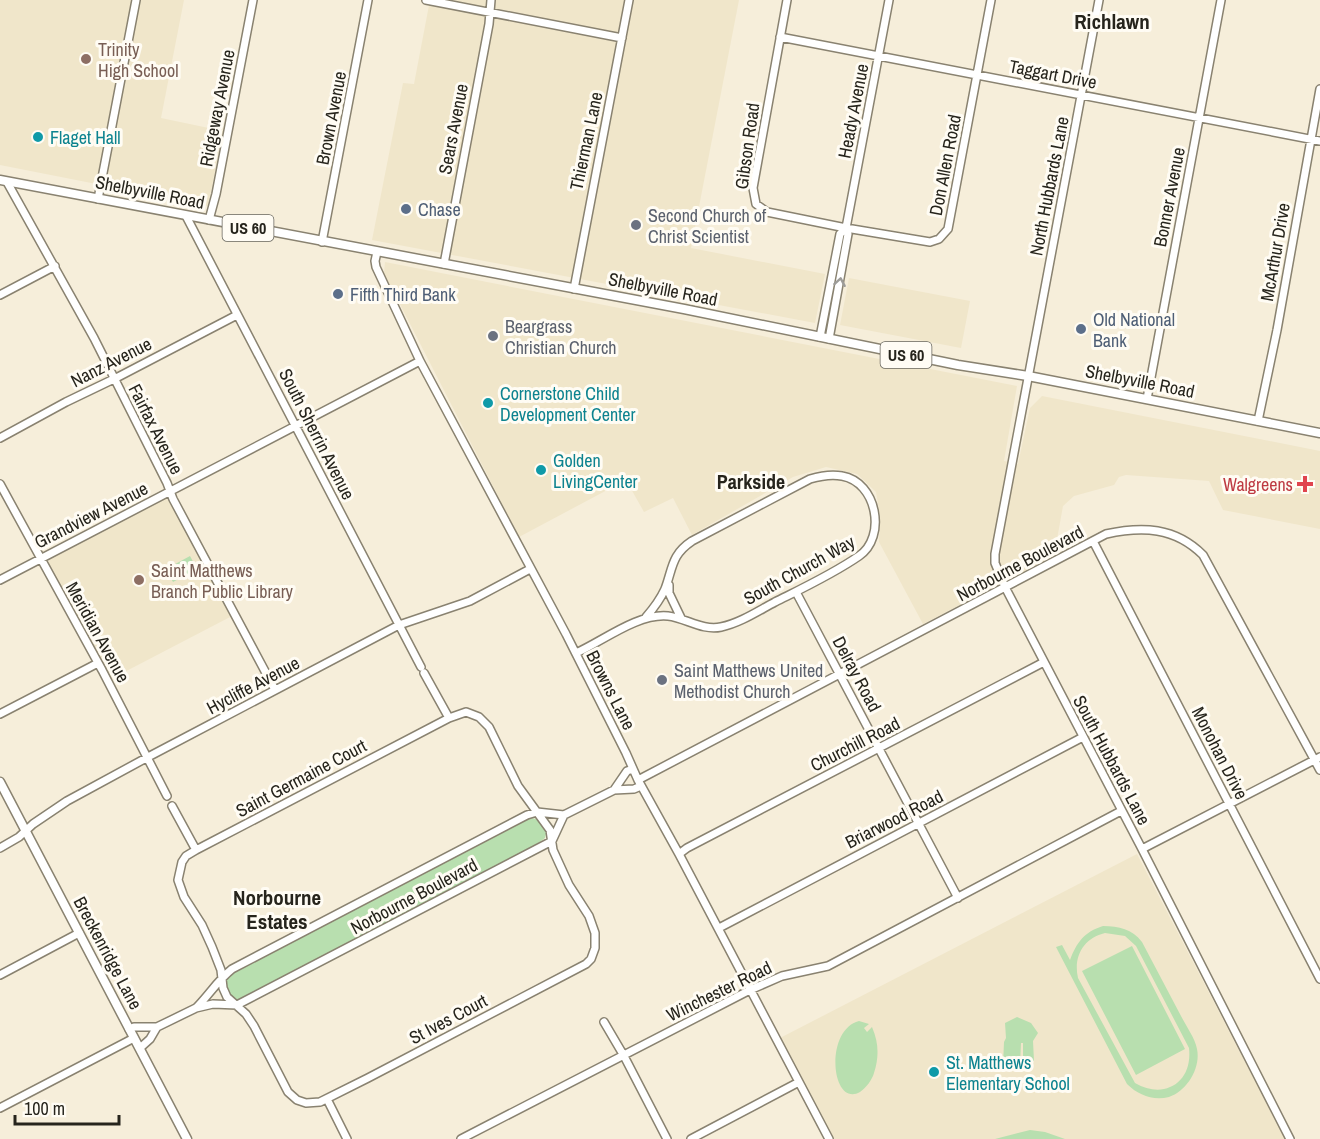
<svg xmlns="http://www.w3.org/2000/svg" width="1320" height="1139" viewBox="0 0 1320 1139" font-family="'Archivo Narrow',sans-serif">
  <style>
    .built { fill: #f0e6ca }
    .green { fill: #b8dfaf; fill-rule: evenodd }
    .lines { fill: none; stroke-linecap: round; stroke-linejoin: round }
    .minor-casing { stroke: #898270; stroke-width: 10 }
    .major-casing { stroke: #898270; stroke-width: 11 }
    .minor { stroke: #fff; stroke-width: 7 }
    .major { stroke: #fff; stroke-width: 8 }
    .oneway { stroke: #9d9c99 }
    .education-dot { fill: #8d6e63; stroke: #fffcf4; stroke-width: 2 }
    .culture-dot { fill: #0f9aa8; stroke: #fffcf4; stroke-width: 2 }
    .service-dot { fill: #5c6f8a; stroke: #fffcf4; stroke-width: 2 }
    .worship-dot { fill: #6b7280; stroke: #fffcf4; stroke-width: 2 }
    .health-dot { fill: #e0444e; stroke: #fffcf4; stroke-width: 2 }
    .labels { text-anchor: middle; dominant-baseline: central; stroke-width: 6; stroke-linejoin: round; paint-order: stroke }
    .shield { fill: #fffcf4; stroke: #67655d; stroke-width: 1.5 }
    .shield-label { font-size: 16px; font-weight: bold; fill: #26241c }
    .education-label { font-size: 18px; fill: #785e54; stroke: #fffcf4; text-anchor: start }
    .street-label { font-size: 18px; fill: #26241c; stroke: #fffcf4 }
    .culture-label { font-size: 18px; fill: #0d838f; stroke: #fffcf4; text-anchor: start }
    .service-label { font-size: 18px; fill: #4e5e75; stroke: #fffcf4; text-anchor: start }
    .worship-label { font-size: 18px; fill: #5b616d; stroke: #fffcf4; text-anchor: start }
    .health-label { font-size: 18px; fill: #be3a42; stroke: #fffcf4; text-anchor: end }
    .neighbourhood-label { font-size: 20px; font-weight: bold; fill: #26241c; stroke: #fffcf4 }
    .quarter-label { font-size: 21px; font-weight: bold; fill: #26241c; stroke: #fffcf4 }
  </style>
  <rect width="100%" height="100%" fill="#f6eeda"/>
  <path class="built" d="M 0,0 L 184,0 L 161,118 L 223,131 L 208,206 L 0,165 Z
    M 430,0 L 739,0 L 691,248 L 825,274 L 815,323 L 372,240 L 403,83 L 414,84 Z
    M 385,262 L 1017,386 L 1004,461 L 1018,464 L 1030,408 L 1042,396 L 1320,451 L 1320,529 L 1223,510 L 1209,481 L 1126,475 L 1119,477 L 1114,485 L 1074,496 L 1063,506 L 1054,556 L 923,624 L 879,542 L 880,516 L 876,492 L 857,474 L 826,467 L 793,477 L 692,535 L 673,498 L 644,512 L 626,480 L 519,537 L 384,273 Z
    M 849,278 L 970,301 L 961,348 L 840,325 Z
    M 163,498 L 170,500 L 232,616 L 111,679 L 48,563 L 50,557 Z
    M 1137,854 L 1285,1139 L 833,1139 L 780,1038 Z"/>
  <path class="green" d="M 190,556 L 197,569 L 173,582 L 166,569 Z
    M 532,818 L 540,820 L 547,830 L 545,838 L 532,848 L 242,999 C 232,1001 226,992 225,982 L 233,972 L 525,820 Z
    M 1103,926 C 1119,926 1132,929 1142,942 C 1155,967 1168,991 1181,1016 C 1186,1026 1195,1038 1197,1049 C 1201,1068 1187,1091 1169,1097 C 1153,1101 1138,1095 1127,1084 L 1056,947 L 1062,945 L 1070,960 C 1077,942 1084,932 1103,926 ZM 1105,933 L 1125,936 L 1136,946 L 1189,1048 C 1193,1083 1164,1100 1135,1083 L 1078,978 C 1073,956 1084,938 1105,933 Z
    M 1132,946 L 1185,1049 L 1136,1075 L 1082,971 Z
    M 1017,1017 L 1031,1023 L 1038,1033 L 1033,1041 L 1034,1061 L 1023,1061 L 1023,1043 L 1021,1043 L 1020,1065 L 1003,1065 L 1004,1042 L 1006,1038 L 1005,1023 Z
    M 859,1021 L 869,1024 L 864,1028 L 867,1032 L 872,1027 C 879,1043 879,1057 874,1073 C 872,1080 866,1088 860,1092 C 831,1108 824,1030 859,1021 Z
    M 1030,1130 L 1045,1132 L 1065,1139 L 995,1139 Z"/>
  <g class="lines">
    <defs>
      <path id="minor" d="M 426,0 L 622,38
        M 787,0 L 753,188 L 756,204 L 767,212 L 846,228 L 930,242 L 939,239 L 948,229 L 991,0
        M 1099,0 L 995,554 L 995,563 L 1005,587 L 1142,849 L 1290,1139
        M 780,37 L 1320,141
        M 7,182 L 94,338 L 167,483 L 173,499 L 275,690
        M 98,199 L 136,0
        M 186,216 L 421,667
        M 209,220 L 216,194 L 253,0
        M 846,228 L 889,0
        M 322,242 L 368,0
        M 377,252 L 375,261 L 376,267 L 420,361 L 566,634 L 626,753 L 638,780 L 679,854 L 829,1139
        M 444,264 L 489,24 L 491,0
        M 574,289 L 629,0
        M 0,295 L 55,266
        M 820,337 L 840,234 L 846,228 L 848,234 L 829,339
        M 1147,399 L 1221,0
        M 1258,421 L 1277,330 L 1320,89
        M 0,438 L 66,402 L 118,377 L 237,315
        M 0,484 L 102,670 L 167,796
        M 1093,541 L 1320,979
        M 0,580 L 420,361
        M 669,585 L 669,593 L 681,618
        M 796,592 L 958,898
        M 576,653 C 603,641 638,613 668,616 C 686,618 702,631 721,627 C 740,623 758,611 775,602 C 803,588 833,574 859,556 C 887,537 877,482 842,476 C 832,474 820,476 810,479 L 692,541 C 671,555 673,568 665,589 C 660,600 653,609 646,617
        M 424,673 L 449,718
        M 466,712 L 479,717 L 489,727 L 518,786 L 550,830 L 553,850 L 569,885 L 589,916 L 595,933 L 595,948 L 591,959 L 586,964 L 368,1078 L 320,1102 L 306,1103 L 297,1100 L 288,1092 L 254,1026 L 246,1014 L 227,997 L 223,988 L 221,970 L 212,947 L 202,925 L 184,897 L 178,880 L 182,862 L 186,856 L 196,850 L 449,718 Z
        M 0,714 L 98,663
        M 638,780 L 1106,534 C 1142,526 1175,527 1203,555 L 1320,770
        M 614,790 L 627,771 L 633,769
        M 172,806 L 196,850
        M 0,848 L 19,837 L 33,824 L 67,801 L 148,757 L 399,625 L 470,601 L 530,569
        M 1142,849 L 1320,757
        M 679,854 L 687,848 L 1044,662
        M 719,928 L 1083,737
        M 0,975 L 79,933
        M 196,1008 C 209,995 218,980 232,969 L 527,815 L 537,812 L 564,815 L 614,790 L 634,789 L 641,786
        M 604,1022 L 624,1056 L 667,1139
        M 129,1029 L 134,1027 L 157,1027 L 196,1008 L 213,1004 L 237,1005 L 552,841 L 564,815
        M 140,1048 L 150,1039 L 157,1027
        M 327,1099 L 347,1139
        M 0,1108 L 134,1038
        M 461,1139 L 750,990 L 782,976 L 828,966 L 1121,811
        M 691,1139 L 799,1082"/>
      <path id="major" d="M 0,180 L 684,309 L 958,365 L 1028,376 L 1320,433
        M 0,782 L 187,1139"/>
    </defs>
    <use href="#minor" class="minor-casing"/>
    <use href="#major" class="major-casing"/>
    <use href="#minor" class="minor"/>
    <use href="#major" class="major"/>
  </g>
  <defs><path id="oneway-chevron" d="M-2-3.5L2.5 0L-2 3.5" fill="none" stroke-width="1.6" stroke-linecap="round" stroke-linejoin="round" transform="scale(1.5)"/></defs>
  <use class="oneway" href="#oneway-chevron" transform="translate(840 282) rotate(-80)"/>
  <g class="education-dot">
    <circle cx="86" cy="59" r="6"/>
    <circle cx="139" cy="580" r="6"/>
  </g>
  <g class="culture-dot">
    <circle cx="38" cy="137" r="6"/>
    <circle cx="488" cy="403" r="6"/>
    <circle cx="541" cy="470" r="6"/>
    <circle cx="934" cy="1072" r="6"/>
  </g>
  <g class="service-dot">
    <circle cx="406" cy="209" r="6"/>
    <circle cx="338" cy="294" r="6"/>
    <circle cx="1081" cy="329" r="6"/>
  </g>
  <g class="worship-dot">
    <circle cx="636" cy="225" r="6"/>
    <circle cx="493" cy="336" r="6"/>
    <circle cx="662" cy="680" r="6"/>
  </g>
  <path class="health-dot" d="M1302 475h6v6h6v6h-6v6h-6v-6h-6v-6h6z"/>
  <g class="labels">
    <g class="shield">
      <rect x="222.5" y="215" width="51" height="26" rx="4.5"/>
      <rect x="880.5" y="342" width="51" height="26" rx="4.5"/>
    </g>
    <g class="shield-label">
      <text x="248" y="228">US 60</text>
      <text x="906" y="355">US 60</text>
    </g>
    <g class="education-label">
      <text x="98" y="49">Trinity<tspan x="98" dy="21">High School</tspan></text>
      <text x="151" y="570">Saint Matthews<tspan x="151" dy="21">Branch Public Library</tspan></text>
    </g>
    <g class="street-label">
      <text transform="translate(1053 74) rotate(11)">Taggart Drive</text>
      <text transform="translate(217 108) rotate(-79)">Ridgeway Avenue</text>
      <text transform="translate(853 111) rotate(-79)">Heady Avenue</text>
      <text transform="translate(331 118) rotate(-79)">Brown Avenue</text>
      <text transform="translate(453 129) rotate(-79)">Sears Avenue</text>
      <text transform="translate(586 141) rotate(-78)">Thierman Lane</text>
      <text transform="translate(747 146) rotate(-82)">Gibson Road</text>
      <text transform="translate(945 165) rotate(-79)">Don Allen Road</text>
      <text transform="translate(1049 186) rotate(-79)">North Hubbards Lane</text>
      <text transform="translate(150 192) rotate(11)">Shelbyville Road</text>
      <text transform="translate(1169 197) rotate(-79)">Bonner Avenue</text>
      <text transform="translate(1275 252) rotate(-80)">McArthur Drive</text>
      <text transform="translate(663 289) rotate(11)">Shelbyville Road</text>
      <text transform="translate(111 362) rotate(-27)">Nanz Avenue</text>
      <text transform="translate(1140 381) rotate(11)">Shelbyville Road</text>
      <text transform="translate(156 429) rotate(63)">Fairfax Avenue</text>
      <text transform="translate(317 434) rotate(63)">South Sherrin Avenue</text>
      <text transform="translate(91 515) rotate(-27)">Grandview Avenue</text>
      <text transform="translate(1020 563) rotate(-28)">Norbourne Boulevard</text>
      <text transform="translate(799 570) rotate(-29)">South Church Way</text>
      <text transform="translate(98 632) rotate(61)">Meridian Avenue</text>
      <text transform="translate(857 674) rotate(62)">Delray Road</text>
      <text transform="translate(253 685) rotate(-28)">Hycliffe Avenue</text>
      <text transform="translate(611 690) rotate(63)">Browns Lane</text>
      <text transform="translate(855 744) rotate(-27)">Churchill Road</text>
      <text transform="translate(1220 753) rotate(63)">Monohan Drive</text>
      <text transform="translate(1112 760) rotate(62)">South Hubbards Lane</text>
      <text transform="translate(301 778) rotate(-28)">Saint Germaine Court</text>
      <text transform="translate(894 819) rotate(-27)">Briarwood Road</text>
      <text transform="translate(414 896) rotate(-28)">Norbourne Boulevard</text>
      <text transform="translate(108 953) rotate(62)">Breckenridge Lane</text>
      <text transform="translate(719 991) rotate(-26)">Winchester Road</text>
      <text transform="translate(448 1019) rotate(-28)">St Ives Court</text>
    </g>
    <g class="culture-label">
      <text x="50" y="137">Flaget Hall</text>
      <text x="500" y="393">Cornerstone Child<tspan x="500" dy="21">Development Center</tspan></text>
      <text x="553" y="460">Golden<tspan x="553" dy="21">LivingCenter</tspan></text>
      <text x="946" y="1062">St. Matthews<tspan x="946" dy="21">Elementary School</tspan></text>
    </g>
    <g class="service-label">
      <text x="418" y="209">Chase</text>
      <text x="350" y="294">Fifth Third Bank</text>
      <text x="1093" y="319">Old National<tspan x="1093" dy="21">Bank</tspan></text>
    </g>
    <g class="worship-label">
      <text x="648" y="215">Second Church of<tspan x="648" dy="21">Christ Scientist</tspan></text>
      <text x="505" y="326">Beargrass<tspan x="505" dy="21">Christian Church</tspan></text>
      <text x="674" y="670">Saint Matthews United<tspan x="674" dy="21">Methodist Church</tspan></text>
    </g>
    <g class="health-label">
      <text x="1293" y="484">Walgreens</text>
    </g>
    <g class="neighbourhood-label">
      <text x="751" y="481">Parkside</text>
    </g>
    <g class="quarter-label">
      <text x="1112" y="21">Richlawn</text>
      <text x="277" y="897">Norbourne<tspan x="277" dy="24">Estates</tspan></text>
    </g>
  </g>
  <path d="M15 1115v9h104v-9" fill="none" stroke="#26241c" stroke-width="3"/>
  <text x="24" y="1115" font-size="18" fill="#26241c" stroke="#fffcf4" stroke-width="4.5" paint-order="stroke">100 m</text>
</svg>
